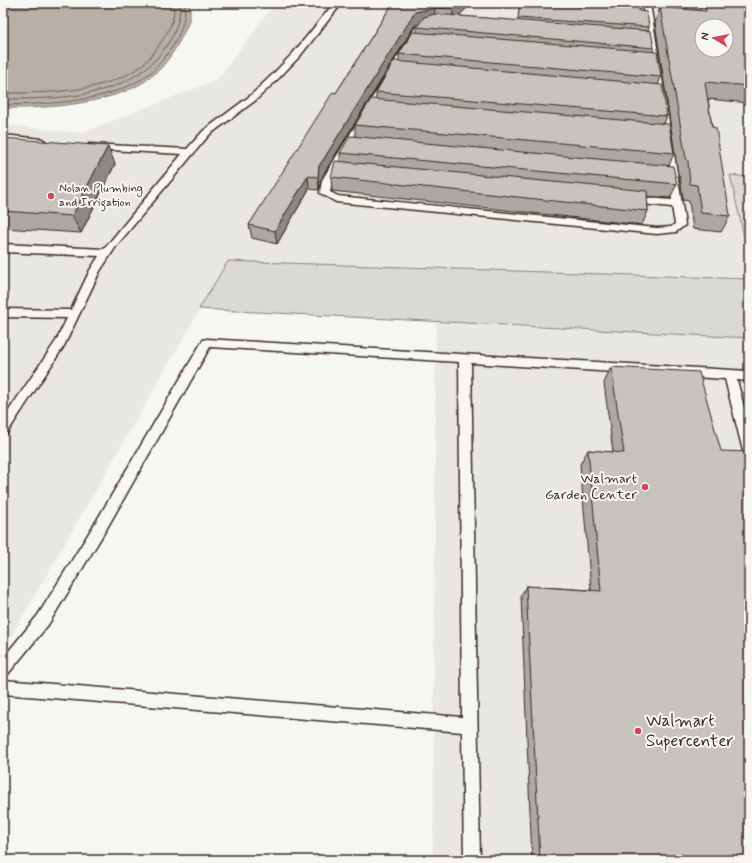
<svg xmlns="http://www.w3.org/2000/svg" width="752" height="863" viewBox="0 0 752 863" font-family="Mynerve,sans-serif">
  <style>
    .built { fill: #e8e7e2; fill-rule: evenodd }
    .green { fill: #dad9d3; stroke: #8a8278 }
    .water { fill: #b6b0a9; stroke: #857a71 }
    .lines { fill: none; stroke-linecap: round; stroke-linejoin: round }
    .shore { stroke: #6c6056; stroke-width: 1 }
    .lane-casing { stroke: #3b2a1e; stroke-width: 3 }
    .lane { fill: #f6f6f2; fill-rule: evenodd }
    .wall { fill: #aca8a3; stroke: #3b2a1e }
    .shaded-wall { fill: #8c8885; stroke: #3b2a1e }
    .building { fill: #c8c3be; stroke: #3b2a1e; fill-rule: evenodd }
    .poi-dot { fill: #d1495b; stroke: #f6f6f2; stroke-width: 1.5 }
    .labels { text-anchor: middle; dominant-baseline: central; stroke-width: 4; stroke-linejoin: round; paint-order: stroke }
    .far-poi-label { font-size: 12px; fill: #3b2a1e; stroke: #f6f6f2; text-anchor: start }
    .poi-label { font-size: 14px; fill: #3b2a1e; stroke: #f6f6f2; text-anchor: end }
    .near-poi-label { font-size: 17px; fill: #3b2a1e; stroke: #f6f6f2; text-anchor: start }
  </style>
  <rect width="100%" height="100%" fill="#f6f6f2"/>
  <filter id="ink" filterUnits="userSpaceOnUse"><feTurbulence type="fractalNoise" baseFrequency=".025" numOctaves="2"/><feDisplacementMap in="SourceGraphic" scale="8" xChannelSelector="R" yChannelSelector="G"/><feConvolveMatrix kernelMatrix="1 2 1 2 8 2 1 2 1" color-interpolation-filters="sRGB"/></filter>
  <g filter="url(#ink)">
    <path class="built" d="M 275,3 L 667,3 L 749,10 L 749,177 L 730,175 L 749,259 L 749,279 L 228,261 L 9,640 L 3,640 L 3,125 L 81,133 L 217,80 ZM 702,26 L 726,26 L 726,50 L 702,50 Z
      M 436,323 L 749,338 L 749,860 L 433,860 Z"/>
    <path class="green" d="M 730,175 L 749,177 L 749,259 Z
      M 228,261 L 749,279 L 749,338 L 199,309 Z"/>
    <path class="water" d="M 3,3 L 188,3 C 194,15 186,29 180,40 C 173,53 164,67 152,76 C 119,104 45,109 3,108 Z"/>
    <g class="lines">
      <path class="shore" d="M 3,93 C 46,93 96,93 134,71 C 146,64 154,53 161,42 C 170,29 175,19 174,3
        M 3,99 C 59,99 129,99 165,48 C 175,34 180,21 180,3
        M 3,105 C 48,104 108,103 146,76 C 156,69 164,59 171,49 C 180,34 186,21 185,3"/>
      <defs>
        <path id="lane" d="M 334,3 L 342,3 L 300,56 L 279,78 L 256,100 L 209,135 L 117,245 L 100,271 L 64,346 L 7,433 L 3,434 L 3,419 L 56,341 L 67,318 L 3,317 L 3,309 L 71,310 L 90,270 L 99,256 L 3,252 L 3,244 L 104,249 L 182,154 L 92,149 L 88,146 L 89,144 L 187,149 L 203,131 L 250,96 L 273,74 L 294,52 Z
          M 642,3 L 650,3 L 682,204 L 685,225 L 676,232 L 657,234 L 336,202 L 320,193 L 322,180 L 415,28 L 431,23 L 435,25 L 422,30 L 332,180 L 330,192 L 338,196 L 657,228 L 671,227 L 675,224 L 672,207 L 631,203 L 626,200 L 631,197 L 672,200 Z
          M 3,135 L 42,139 L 46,142 L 42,145 L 3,141 Z
          M 207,339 L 749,371 L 749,381 L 737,380 L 749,427 L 749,456 L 745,455 L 743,451 L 725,379 L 471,363 L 480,860 L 464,860 L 462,732 L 3,694 L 3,680 L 462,717 L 459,362 L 210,347 L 107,528 L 48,625 L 8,674 L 3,676 L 3,658 L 38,615 L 97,520 L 203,340 Z"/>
      </defs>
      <use href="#lane" class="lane-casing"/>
      <use href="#lane" class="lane"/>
    </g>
    <path class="wall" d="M 393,3 L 472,3 L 459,16 L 518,21 L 520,3 L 608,5 L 609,3 L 639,3 L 639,11 L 649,27 L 648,31 L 654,48 L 653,52 L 661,77 L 658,85 L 667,116 L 664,124 L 674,153 L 669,166 L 677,184 L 670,198 L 647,196 L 648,211 L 642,225 L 332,191 L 331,177 L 340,162 L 340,153 L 355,137 L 355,125 L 376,100 L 376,92 L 399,62 L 399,54 L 417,32 L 417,27 L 419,24 L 415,25 L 326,170 L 321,180 L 319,190 L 309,189 L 277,244 L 252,238 L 249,225 L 336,93 Z
      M 701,3 L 749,3 L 749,103 L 708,99 L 712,127 L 730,216 L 721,232 L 693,229 L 689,201 L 683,200 L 680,177 L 678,174 L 655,23 L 660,7 L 699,10 Z
      M 3,138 L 115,164 L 81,233 L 3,228 Z
      M 611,367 L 721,451 L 749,860 L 532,860 L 521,596 L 526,586 L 591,590 L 580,464 L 588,450 L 613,452 L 604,383 Z"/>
    <path class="shaded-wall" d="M 460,3 L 472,3 L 452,23 L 453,9 Z
      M 435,8 L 434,22 L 415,25 L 326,170 L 321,180 L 319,190 L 318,177 L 319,166 L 325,157 L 415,12 Z
      M 108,146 L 115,164 L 81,233 L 72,216 Z
      M 308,176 L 309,189 L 277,244 L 275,231 Z"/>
    <path class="building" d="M 393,3 L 460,3 L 453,9 L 435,8 L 415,12 L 325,157 L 319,166 L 318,177 L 308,176 L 275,231 L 249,225 L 333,92 L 336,93 Z
      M 520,3 L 584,3 L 610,5 L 610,3 L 639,3 L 639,11 L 647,12 L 649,27 L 518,18 Z
      M 705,3 L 749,3 L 749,86 L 705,82 L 712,127 L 716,128 L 730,216 L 701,213 L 697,185 L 690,184 L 688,161 L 686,158 L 660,7 L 706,11 ZM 702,26 L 726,26 L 726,50 L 702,50 Z
      M 435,14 L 651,31 L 654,48 L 417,27 L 424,17 Z
      M 413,32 L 657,52 L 661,77 L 399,54 Z
      M 394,61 L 662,85 L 667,116 L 376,92 Z
      M 371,99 L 669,124 L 674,153 L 355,125 Z
      M 350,136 L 673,166 L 677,184 L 340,153 Z
      M 3,138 L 108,146 L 72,216 L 3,211 Z
      M 335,161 L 647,191 L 648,211 L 331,177 Z
      M 611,367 L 699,372 L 721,451 L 749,452 L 749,860 L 540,860 L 526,586 L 601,591 L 588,450 L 624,453 Z"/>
  </g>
  <g class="poi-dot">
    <circle cx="51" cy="196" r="4"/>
    <circle cx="645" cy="487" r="4"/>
    <circle cx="638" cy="731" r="4"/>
  </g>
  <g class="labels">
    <g class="far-poi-label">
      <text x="59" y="189">Nolan Plumbing<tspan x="59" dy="14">and Irrigation</tspan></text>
    </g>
    <g class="poi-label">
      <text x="637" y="479">Walmart<tspan x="637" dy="16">Garden Center</tspan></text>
    </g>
    <g class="near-poi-label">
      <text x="646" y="721">Walmart<tspan x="646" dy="20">Supercenter</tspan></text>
    </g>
  </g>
  <rect width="752" height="863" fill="none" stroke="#f6f6f2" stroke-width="16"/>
  <rect x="8" y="8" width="736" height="847" fill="none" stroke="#3b2a1e" stroke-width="1.5" filter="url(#ink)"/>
  <g transform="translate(714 38) rotate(280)"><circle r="19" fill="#f6f6f2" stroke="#aba49d"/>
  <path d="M0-3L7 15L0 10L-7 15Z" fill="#d1495b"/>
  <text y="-6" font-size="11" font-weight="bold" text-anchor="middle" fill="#3b2a1e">N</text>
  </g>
</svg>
